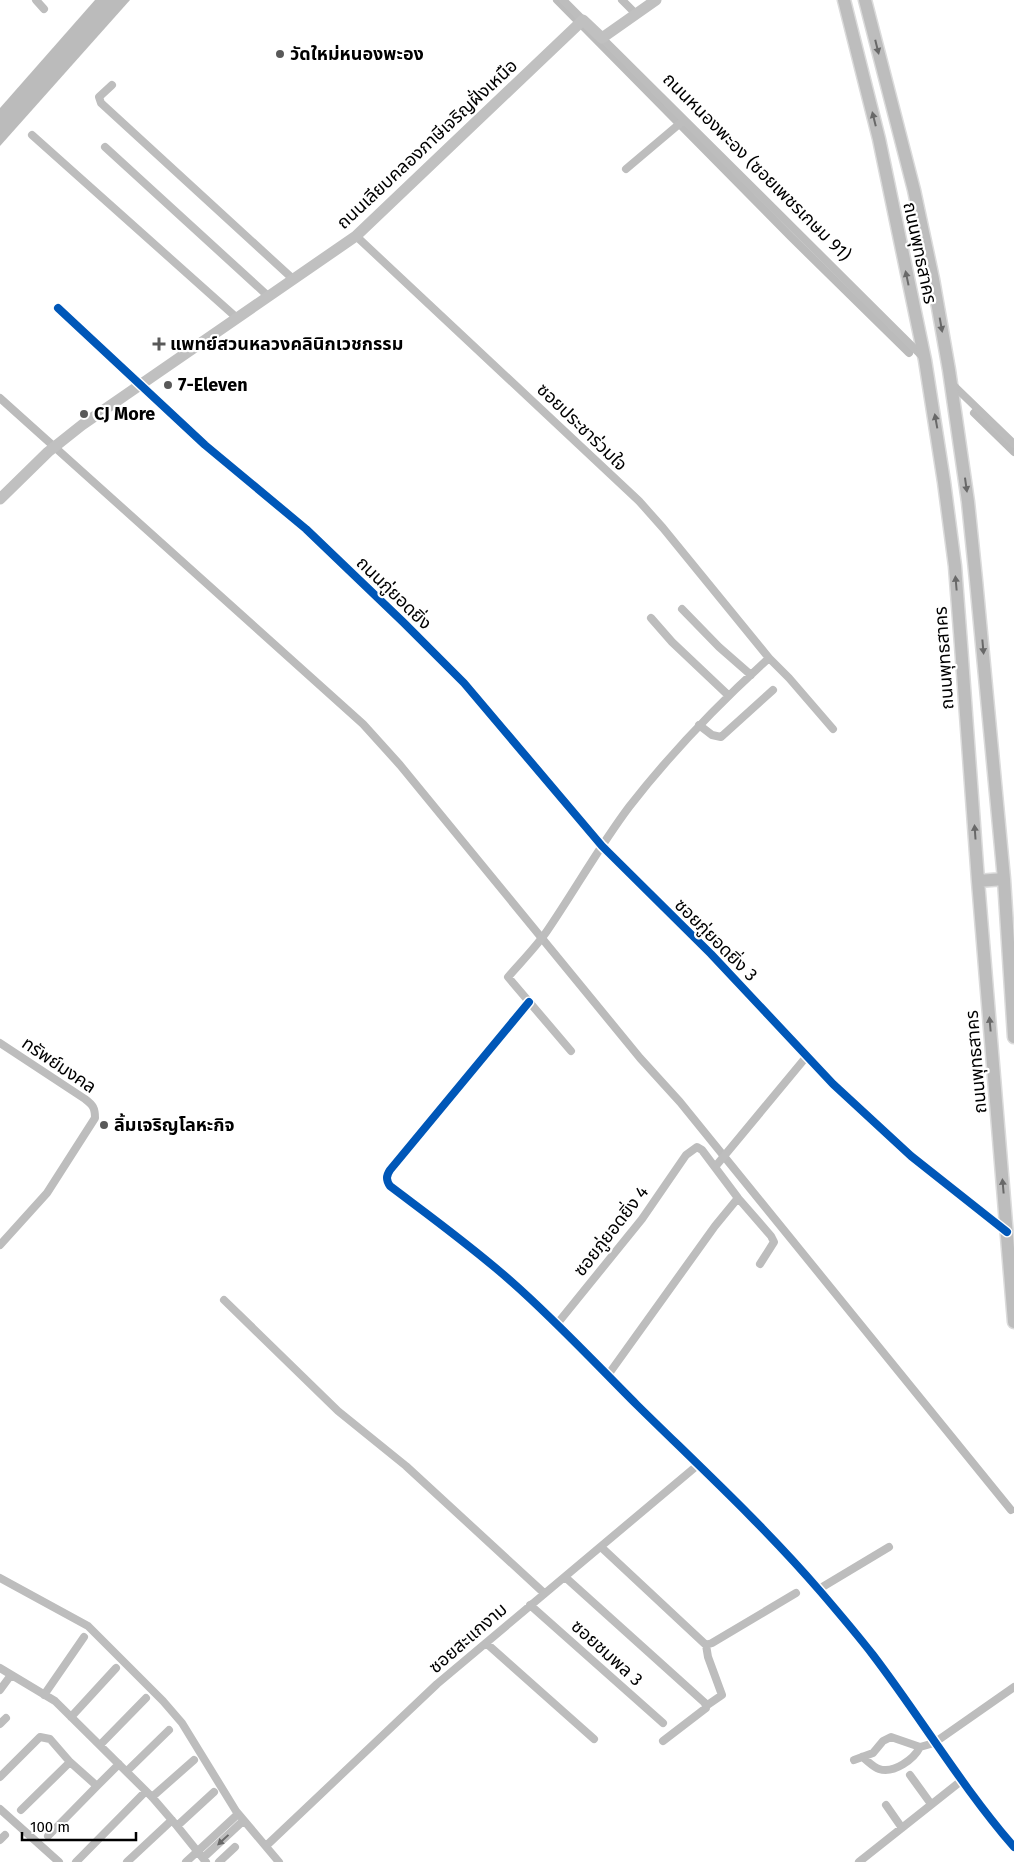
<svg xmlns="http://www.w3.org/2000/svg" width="1014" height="1862" viewBox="0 0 1014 1862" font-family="'Fira Sans','Noto Sans Thai',sans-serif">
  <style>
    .water { fill: #bbb }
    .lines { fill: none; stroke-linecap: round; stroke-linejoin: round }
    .canal { stroke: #bbb; stroke-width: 8 }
    .primary-casing { stroke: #dbdbdb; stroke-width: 15 }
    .minor { stroke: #bdbdbd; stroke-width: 8 }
    .secondary { stroke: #c0c0c0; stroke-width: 11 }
    .primary { stroke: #bdbdbd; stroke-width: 12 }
    .cycleway-casing { stroke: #fff; stroke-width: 11 }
    .cycleway { stroke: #0057b8; stroke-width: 8 }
    .oneway { fill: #686868 }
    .poi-dot { fill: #595959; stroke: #fff; stroke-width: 2 }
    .labels { text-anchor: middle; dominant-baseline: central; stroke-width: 4.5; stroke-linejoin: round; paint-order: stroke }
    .poi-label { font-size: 18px; font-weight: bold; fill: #000; stroke: #fff; text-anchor: start }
    .street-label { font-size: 18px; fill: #000; stroke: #fff }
  </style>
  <rect width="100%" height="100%" fill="#fff"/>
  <path class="water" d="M 95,0 L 130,0 L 0,146 L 0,108 Z"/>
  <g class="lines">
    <path class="canal" d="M 557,0 L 791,237 L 909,353
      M 0,398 L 363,724 L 400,765 L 640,1058 L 680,1102 L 1011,1510
      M 974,413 L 1014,452
      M 0,1809 L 59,1862"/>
    <defs>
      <path id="primary" d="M 844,0 L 879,139 L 925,360 L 944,482 L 955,566 L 961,645 L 978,881 L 1014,1322
        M 865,0 L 914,190 L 933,279 L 949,370 L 968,502 L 976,580 L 1004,879 L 1014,1037
        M 978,881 L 1004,879"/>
    </defs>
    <use href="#primary" class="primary-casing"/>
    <path class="minor" d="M 36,0 L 44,9
      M 563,0 L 583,20
      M 622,0 L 636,14
      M 602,38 L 924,358
      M 112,85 L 99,97 L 101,103 L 293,279
      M 32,135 L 237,318
      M 105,147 L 268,296
      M 626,169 L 684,120
      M 356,236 L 639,501 L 663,528 L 769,658 L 789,678 L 833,729
      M 58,308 L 205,445 L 306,529 L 403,622 L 464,683 L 602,846 L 711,954 L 833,1084 L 911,1156 L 1007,1232
      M 951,383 L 1014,444
      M 682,609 L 719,647 L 751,675
      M 651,618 L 672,642 L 728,695
      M 699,725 L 712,735 L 721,737 L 773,690
      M 529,1002 L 390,1170 C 386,1176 386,1180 390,1186 C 431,1217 474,1248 513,1283 C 556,1321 596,1364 637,1405 C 699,1466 763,1525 820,1591 C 838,1612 856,1633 873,1655 C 921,1718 962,1787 1014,1847
      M 0,1043 L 85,1099 C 93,1105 95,1108 95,1118 L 47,1193 L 0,1245
      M 571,1051 L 508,977 C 521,962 536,947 547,931 C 575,890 599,847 629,807 C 671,753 718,704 769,658
      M 715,1167 L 807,1056
      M 224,1300 L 338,1411 L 406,1466 L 544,1593
      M 557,1324 L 642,1219 L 686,1155 L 697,1147 L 702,1150 L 738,1198 L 771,1236 L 774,1242 L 760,1264
      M 608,1375 L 715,1226 L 738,1198
      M 601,1547 L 706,1645 L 712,1643 L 796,1593
      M 565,1577 L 705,1703 L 706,1708 L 663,1741
      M 0,1578 L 88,1626 L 163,1701 L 182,1723 L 236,1811 L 279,1862
      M 819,1589 L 889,1547
      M 530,1605 L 663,1723
      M 486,1643 L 594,1739
      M 0,1668 L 55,1701 L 152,1797 L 177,1826 L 206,1862
      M 0,1690 L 11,1675
      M 44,1695 L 84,1637
      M 706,1706 L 722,1695 L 708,1657 L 706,1645
      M 71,1717 L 116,1668
      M 0,1724 L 6,1718
      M 100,1745 L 146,1698
      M 862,1757 C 868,1761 873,1767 879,1769 C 894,1774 914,1759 920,1747
      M 854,1760 L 873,1753 L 883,1741 L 891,1737 L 920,1747 L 934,1743 L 1014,1687
      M 127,1771 L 169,1730
      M 910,1775 L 931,1804
      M 0,1777 L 40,1737 L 50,1739 L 70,1762 L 97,1786 L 119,1764
      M 152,1797 L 194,1760
      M 886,1805 L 902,1828
      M 21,1810 L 70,1762
      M 177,1826 L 214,1792
      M 48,1836 L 97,1786
      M 0,1840 L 5,1835
      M 266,1846 L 437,1684 L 699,1464
      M 203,1858 L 243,1821
      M 76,1862 L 146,1791
      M 127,1862 L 172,1820
      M 186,1862 L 238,1814
      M 219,1862 L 235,1847
      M 859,1862 L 961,1781"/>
    <path class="secondary" d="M 0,499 L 48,452 L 82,425 L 356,236 L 583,20 L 602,38 L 656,0"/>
    <use href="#primary" class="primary"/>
    <defs>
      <path id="cycleway" d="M 58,308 L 205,445 L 306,529 L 403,622 L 464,683 L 602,846 L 711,954 L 833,1084 L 911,1156 L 1007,1232
        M 529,1002 L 390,1170 C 386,1176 386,1180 390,1186 C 431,1217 474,1248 513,1283 C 556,1321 596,1364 637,1405 C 699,1466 763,1525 820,1591 C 838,1612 856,1633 873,1655 C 921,1718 962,1787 1014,1847"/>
    </defs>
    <use href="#cycleway" class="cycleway-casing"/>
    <use href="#cycleway" class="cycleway"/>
  </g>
  <defs><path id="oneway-solid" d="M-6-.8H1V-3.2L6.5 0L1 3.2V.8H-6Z" transform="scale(1.25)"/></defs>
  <g class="oneway">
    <use href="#oneway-solid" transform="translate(877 47) rotate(76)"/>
    <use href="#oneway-solid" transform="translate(874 119) rotate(-104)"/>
    <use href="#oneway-solid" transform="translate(907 278) rotate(-102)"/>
    <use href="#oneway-solid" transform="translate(941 325) rotate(80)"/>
    <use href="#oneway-solid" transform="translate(936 421) rotate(-100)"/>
    <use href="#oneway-solid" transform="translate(966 485) rotate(82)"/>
    <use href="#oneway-solid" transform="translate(956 583) rotate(-95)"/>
    <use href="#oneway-solid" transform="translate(983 647) rotate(85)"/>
    <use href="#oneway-solid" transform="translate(975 832) rotate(-94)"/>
    <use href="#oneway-solid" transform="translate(990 1024) rotate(-95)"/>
    <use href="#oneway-solid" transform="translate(1003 1186) rotate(-95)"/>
    <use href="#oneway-solid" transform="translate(223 1840) rotate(137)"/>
  </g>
  <g class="poi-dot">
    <circle cx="280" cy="54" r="5"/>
    <path d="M156.5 336.5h5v5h5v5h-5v5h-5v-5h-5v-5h5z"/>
    <circle cx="168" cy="385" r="5"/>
    <circle cx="84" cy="414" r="5"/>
    <circle cx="104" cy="1125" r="5"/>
  </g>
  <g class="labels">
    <g class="poi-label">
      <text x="290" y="54">วัดใหม่หนองพะอง</text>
      <text x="170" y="344">แพทย์สวนหลวงคลินิกเวชกรรม</text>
      <text x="178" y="385">7-Eleven</text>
      <text x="94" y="414">CJ More</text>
      <text x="114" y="1125">ลิ้มเจริญโลหะกิจ</text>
    </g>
    <g class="street-label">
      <text transform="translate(427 144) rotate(-43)">ถนนเลียบคลองภาษีเจริญฝั่งเหนือ</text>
      <text transform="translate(757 167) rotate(45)">ถนนหนองพะอง (ซอยเพชรเกษม 91)</text>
      <text transform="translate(920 253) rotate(78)">ถนนพุทธสาคร</text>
      <text transform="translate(582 427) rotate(44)">ซอยประชาร่วมใจ</text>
      <text transform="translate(394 593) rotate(44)">ถนนภู่ยอดยิ่ง</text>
      <text transform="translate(944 658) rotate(-94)">ถนนพุทธสาคร</text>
      <text transform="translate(716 940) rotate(45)">ซอยภู่ยอดยิ่ง 3</text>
      <text transform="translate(976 1062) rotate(-95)">ถนนพุทธสาคร</text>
      <text transform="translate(59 1065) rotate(34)">ทรัพย์มงคล</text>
      <text transform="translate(611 1231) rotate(-52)">ซอยภู่ยอดยิ่ง 4</text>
      <text transform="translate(468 1638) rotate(-41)">ซอยสะแกงาม</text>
      <text transform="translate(607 1653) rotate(42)">ซอยชมพล 3</text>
    </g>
  </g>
  <path d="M22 1832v8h114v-8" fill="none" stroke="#000000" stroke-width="2.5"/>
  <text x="30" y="1832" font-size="15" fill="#000000" stroke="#ffffff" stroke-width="4" paint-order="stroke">100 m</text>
</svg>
